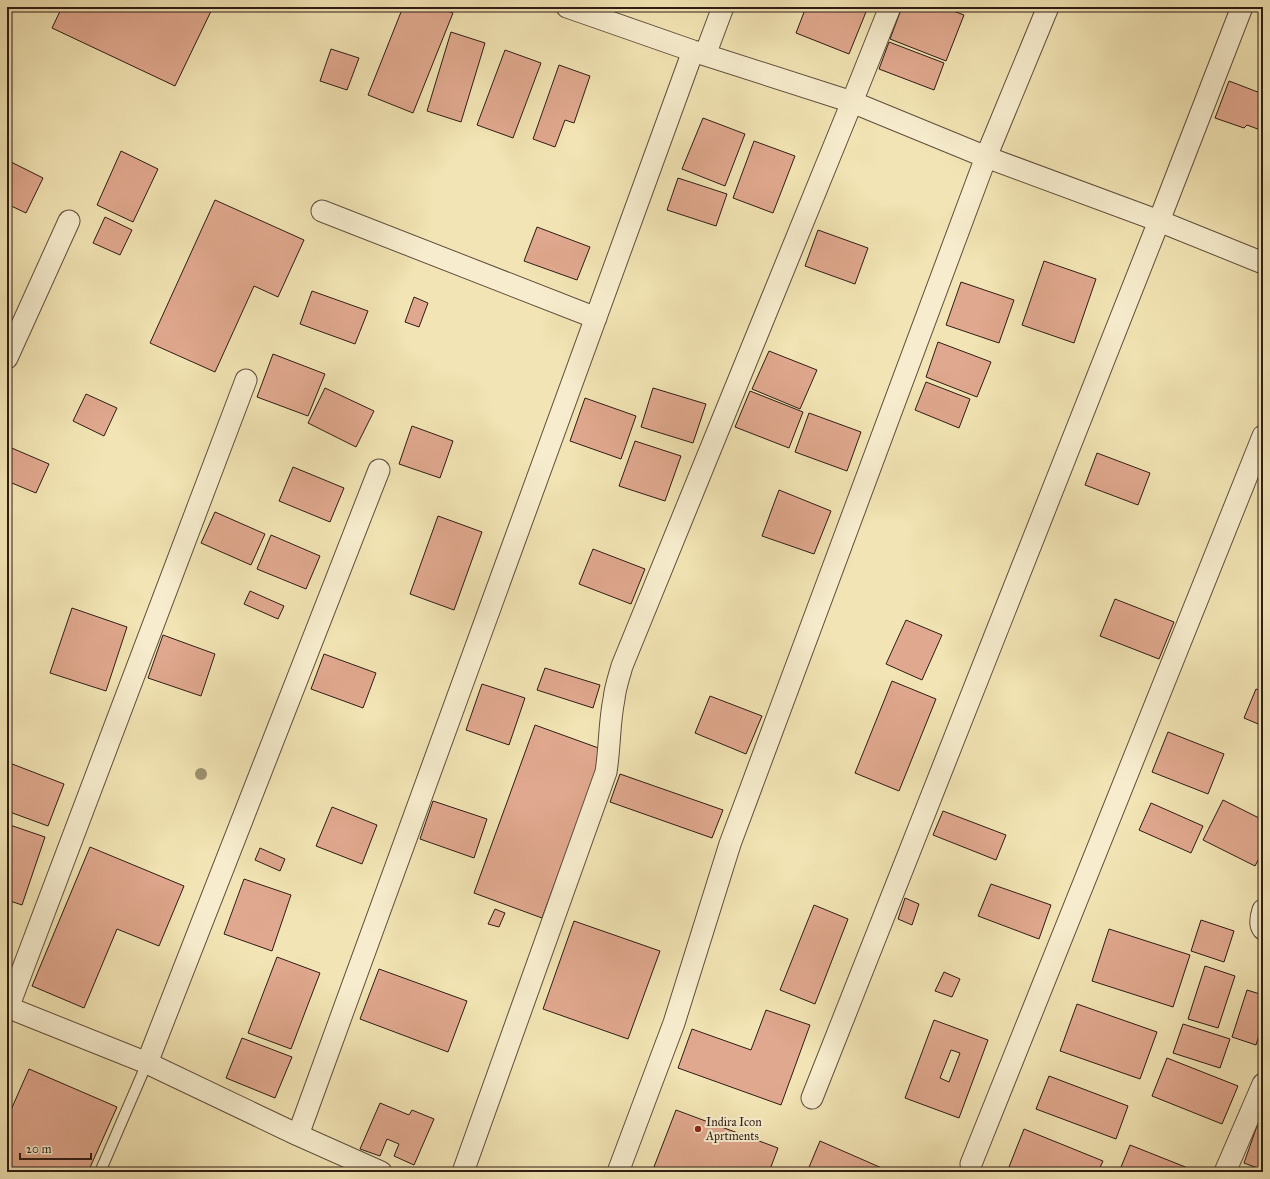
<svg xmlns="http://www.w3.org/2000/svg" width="1270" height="1179" viewBox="0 0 1270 1179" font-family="'IM FELL Great Primer',serif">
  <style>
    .building { fill: #e0a88e; stroke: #2e1c14; fill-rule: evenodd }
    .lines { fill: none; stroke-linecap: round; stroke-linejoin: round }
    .lane-casing { stroke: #5f4e3c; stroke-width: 12 }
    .street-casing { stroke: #5f4e3c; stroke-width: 23 }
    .lane { stroke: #f7edce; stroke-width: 10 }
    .street { stroke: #f7edce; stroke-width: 21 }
    .tree { fill: #9d9270 }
    .poi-dot { fill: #8f2418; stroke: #f7edce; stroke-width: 1.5 }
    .labels { text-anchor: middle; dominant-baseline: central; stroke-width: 4; stroke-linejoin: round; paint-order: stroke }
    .poi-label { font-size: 12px; fill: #2e1c14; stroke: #f7edce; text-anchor: start }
  </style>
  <rect width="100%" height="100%" fill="#f2e4b4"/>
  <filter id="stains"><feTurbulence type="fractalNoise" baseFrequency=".005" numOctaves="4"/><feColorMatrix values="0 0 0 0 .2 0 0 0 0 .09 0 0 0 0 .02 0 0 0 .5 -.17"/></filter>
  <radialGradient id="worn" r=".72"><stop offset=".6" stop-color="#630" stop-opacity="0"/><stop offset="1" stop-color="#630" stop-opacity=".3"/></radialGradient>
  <path class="building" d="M 62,7 L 213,7 L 175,86 L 52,28 Z
    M 403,7 L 437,7 L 453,13 L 413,113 L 368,95 Z
    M 806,7 L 868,7 L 849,54 L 796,33 Z
    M 902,7 L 943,7 L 964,15 L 946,61 L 890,39 Z
    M 451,32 L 485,43 L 461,122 L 427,111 Z
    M 889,42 L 944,63 L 934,90 L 879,69 Z
    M 331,49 L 359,58 L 347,90 L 320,81 Z
    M 505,50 L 541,63 L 513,138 L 477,125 Z
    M 559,65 L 590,76 L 574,123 L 565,120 L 555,147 L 533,139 Z
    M 1229,81 L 1263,94 L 1263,131 L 1247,125 L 1244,128 L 1215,118 Z
    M 703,118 L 745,134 L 725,186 L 682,169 Z
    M 754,141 L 795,156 L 773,213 L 733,198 Z
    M 121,151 L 158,169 L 133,222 L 97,205 Z
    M 7,160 L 43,178 L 26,213 L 7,204 Z
    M 678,178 L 727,194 L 716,226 L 667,210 Z
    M 215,200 L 304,240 L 278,297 L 254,286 L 215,372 L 150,343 Z
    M 105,217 L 132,230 L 120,255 L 93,243 Z
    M 537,227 L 590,247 L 577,280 L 524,261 Z
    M 818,230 L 868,248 L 855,284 L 805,266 Z
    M 1044,261 L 1096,279 L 1074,343 L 1022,325 Z
    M 961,282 L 1014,300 L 999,343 L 946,325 Z
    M 312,291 L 368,311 L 355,344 L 300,324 Z
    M 414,297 L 428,303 L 419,327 L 405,322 Z
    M 938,342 L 991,362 L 977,397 L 926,377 Z
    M 769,351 L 817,370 L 800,409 L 752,389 Z
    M 273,354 L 325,374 L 308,416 L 257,397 Z
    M 926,382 L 970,399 L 959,428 L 915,410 Z
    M 325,388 L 374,411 L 356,447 L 308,423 Z
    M 653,388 L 706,404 L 693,443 L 641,427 Z
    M 750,391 L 803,412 L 789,448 L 735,427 Z
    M 86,394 L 117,408 L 104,436 L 73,421 Z
    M 585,398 L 636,416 L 621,459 L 570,441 Z
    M 809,413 L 861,432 L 847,471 L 795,452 Z
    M 412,426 L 453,441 L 440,478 L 399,464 Z
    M 635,441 L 681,456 L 665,501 L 619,486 Z
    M 7,446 L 49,464 L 36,493 L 7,481 Z
    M 1097,453 L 1150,473 L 1138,505 L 1085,485 Z
    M 293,467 L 344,488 L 330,522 L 279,501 Z
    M 779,490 L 831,511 L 814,554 L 762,536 Z
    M 215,512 L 265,534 L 251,565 L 201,543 Z
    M 438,516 L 482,532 L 454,610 L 410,594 Z
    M 271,535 L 320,556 L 306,589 L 257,569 Z
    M 593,549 L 645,569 L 631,604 L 579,584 Z
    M 250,591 L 284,606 L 278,619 L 244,604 Z
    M 1115,599 L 1174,622 L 1159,659 L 1100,636 Z
    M 72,608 L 127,627 L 106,691 L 50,673 Z
    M 906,620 L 942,635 L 922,680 L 886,664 Z
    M 163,635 L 215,654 L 201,696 L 148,678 Z
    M 324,654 L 376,673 L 363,708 L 311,689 Z
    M 545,668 L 600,685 L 593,708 L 537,690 Z
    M 892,681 L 936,699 L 899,791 L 855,773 Z
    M 482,684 L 525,698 L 509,745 L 466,730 Z
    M 1256,689 L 1263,692 L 1263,726 L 1244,718 Z
    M 710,696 L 762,716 L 746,754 L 695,733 Z
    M 535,725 L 604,750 L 542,918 L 474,893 Z
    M 1168,732 L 1224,754 L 1208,794 L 1152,772 Z
    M 7,762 L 64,784 L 48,826 L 7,811 Z
    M 620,774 L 723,810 L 712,838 L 610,802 Z
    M 1223,800 L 1263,820 L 1263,851 L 1255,866 L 1203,840 Z
    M 433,801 L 487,819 L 474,858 L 420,839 Z
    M 1151,803 L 1203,826 L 1191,853 L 1139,830 Z
    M 332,807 L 377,825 L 362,864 L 316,846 Z
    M 943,811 L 1006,835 L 996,860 L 933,835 Z
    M 7,824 L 45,837 L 22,905 L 7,900 Z
    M 90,847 L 184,886 L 159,946 L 117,929 L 84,1008 L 32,986 Z
    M 260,848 L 285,859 L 280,871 L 255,860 Z
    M 244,879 L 291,895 L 272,951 L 224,934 Z
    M 991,884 L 1051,905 L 1039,939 L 978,916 Z
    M 905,898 L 919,904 L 912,925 L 898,919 Z
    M 814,905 L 848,919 L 815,1004 L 780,990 Z
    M 495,909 L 505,913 L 499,927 L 488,924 Z
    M 1201,920 L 1234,931 L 1224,962 L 1191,951 Z
    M 574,921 L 660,951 L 628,1039 L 543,1009 Z
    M 1109,929 L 1190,955 L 1173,1007 L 1092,981 Z
    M 277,957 L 320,973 L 291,1049 L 248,1033 Z
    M 1205,966 L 1235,976 L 1218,1028 L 1188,1019 Z
    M 379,969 L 467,1001 L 448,1052 L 360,1019 Z
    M 944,972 L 960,979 L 952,997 L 935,991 Z
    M 1247,990 L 1263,995 L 1263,1023 L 1256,1045 L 1232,1037 Z
    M 1077,1004 L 1157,1032 L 1140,1079 L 1060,1051 Z
    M 766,1010 L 810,1025 L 781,1105 L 678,1068 L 692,1029 L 751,1050 Z
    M 934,1020 L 988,1040 L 959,1118 L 905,1098 ZM 951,1050 L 960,1053 L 949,1082 L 940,1078 Z
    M 1183,1024 L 1230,1039 L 1220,1068 L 1173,1053 Z
    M 242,1038 L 292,1057 L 275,1098 L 226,1078 Z
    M 1167,1058 L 1238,1086 L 1222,1124 L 1152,1096 Z
    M 29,1069 L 117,1107 L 88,1172 L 7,1172 L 7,1119 Z
    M 1049,1076 L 1128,1106 L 1116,1139 L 1036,1109 Z
    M 380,1103 L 409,1115 L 412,1110 L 434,1119 L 414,1165 L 394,1156 L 399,1144 L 387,1139 L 380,1156 L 360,1149 Z
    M 676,1110 L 778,1148 L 769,1172 L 652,1172 Z
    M 1257,1126 L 1263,1128 L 1263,1170 L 1244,1163 Z
    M 1024,1129 L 1103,1161 L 1098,1172 L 1007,1172 Z
    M 820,1141 L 891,1172 L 807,1172 Z
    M 1130,1145 L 1193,1170 L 1192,1172 L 1119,1172 Z"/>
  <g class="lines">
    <defs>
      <path id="lane" d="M 100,1172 L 147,1063"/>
      <path id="street" d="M 567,7 L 693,51 L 852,102 L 986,157 L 1159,221 L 1263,263
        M 705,55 L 723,7
        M 322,211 L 596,318
        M 7,358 L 69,221
        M 1263,910 C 1261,916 1259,924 1263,929
        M 7,1007 L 147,1063 L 298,1135 L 381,1172
        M 8,1008 L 246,380
        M 147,1063 L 379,470
        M 812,1098 L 1159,221 L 1242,7
        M 298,1135 L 693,51
        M 971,1164 L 1263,436
        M 463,1172 L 606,772 C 610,748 609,723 614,699 C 615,688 619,677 622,666 L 852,102 L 890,7
        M 618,1172 L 674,1023 L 730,844 L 986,157 L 1048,7
        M 1225,1172 L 1263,1084"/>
    </defs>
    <use href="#lane" class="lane-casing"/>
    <use href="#street" class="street-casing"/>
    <use href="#lane" class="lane"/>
    <use href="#street" class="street"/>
  </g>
  <circle class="tree" cx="201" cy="774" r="6"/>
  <circle class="poi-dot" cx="698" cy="1129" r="4"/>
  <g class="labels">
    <g class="poi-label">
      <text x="706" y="1122">Indira Icon<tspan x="706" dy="14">Aprtments</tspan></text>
    </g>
  </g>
  <rect width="1270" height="1179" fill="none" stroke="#f2e4b4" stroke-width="24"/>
  <rect x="8" y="8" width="1254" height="1163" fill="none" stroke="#2e1c14" stroke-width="2"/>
  <rect x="12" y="12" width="1246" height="1155" fill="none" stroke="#2e1c14"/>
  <path d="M20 1153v6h71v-6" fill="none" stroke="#2e1c14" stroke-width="2"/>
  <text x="26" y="1153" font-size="12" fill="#2e1c14" stroke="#f7edce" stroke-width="3" paint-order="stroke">20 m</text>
  <rect width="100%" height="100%" filter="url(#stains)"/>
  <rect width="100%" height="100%" fill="url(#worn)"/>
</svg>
